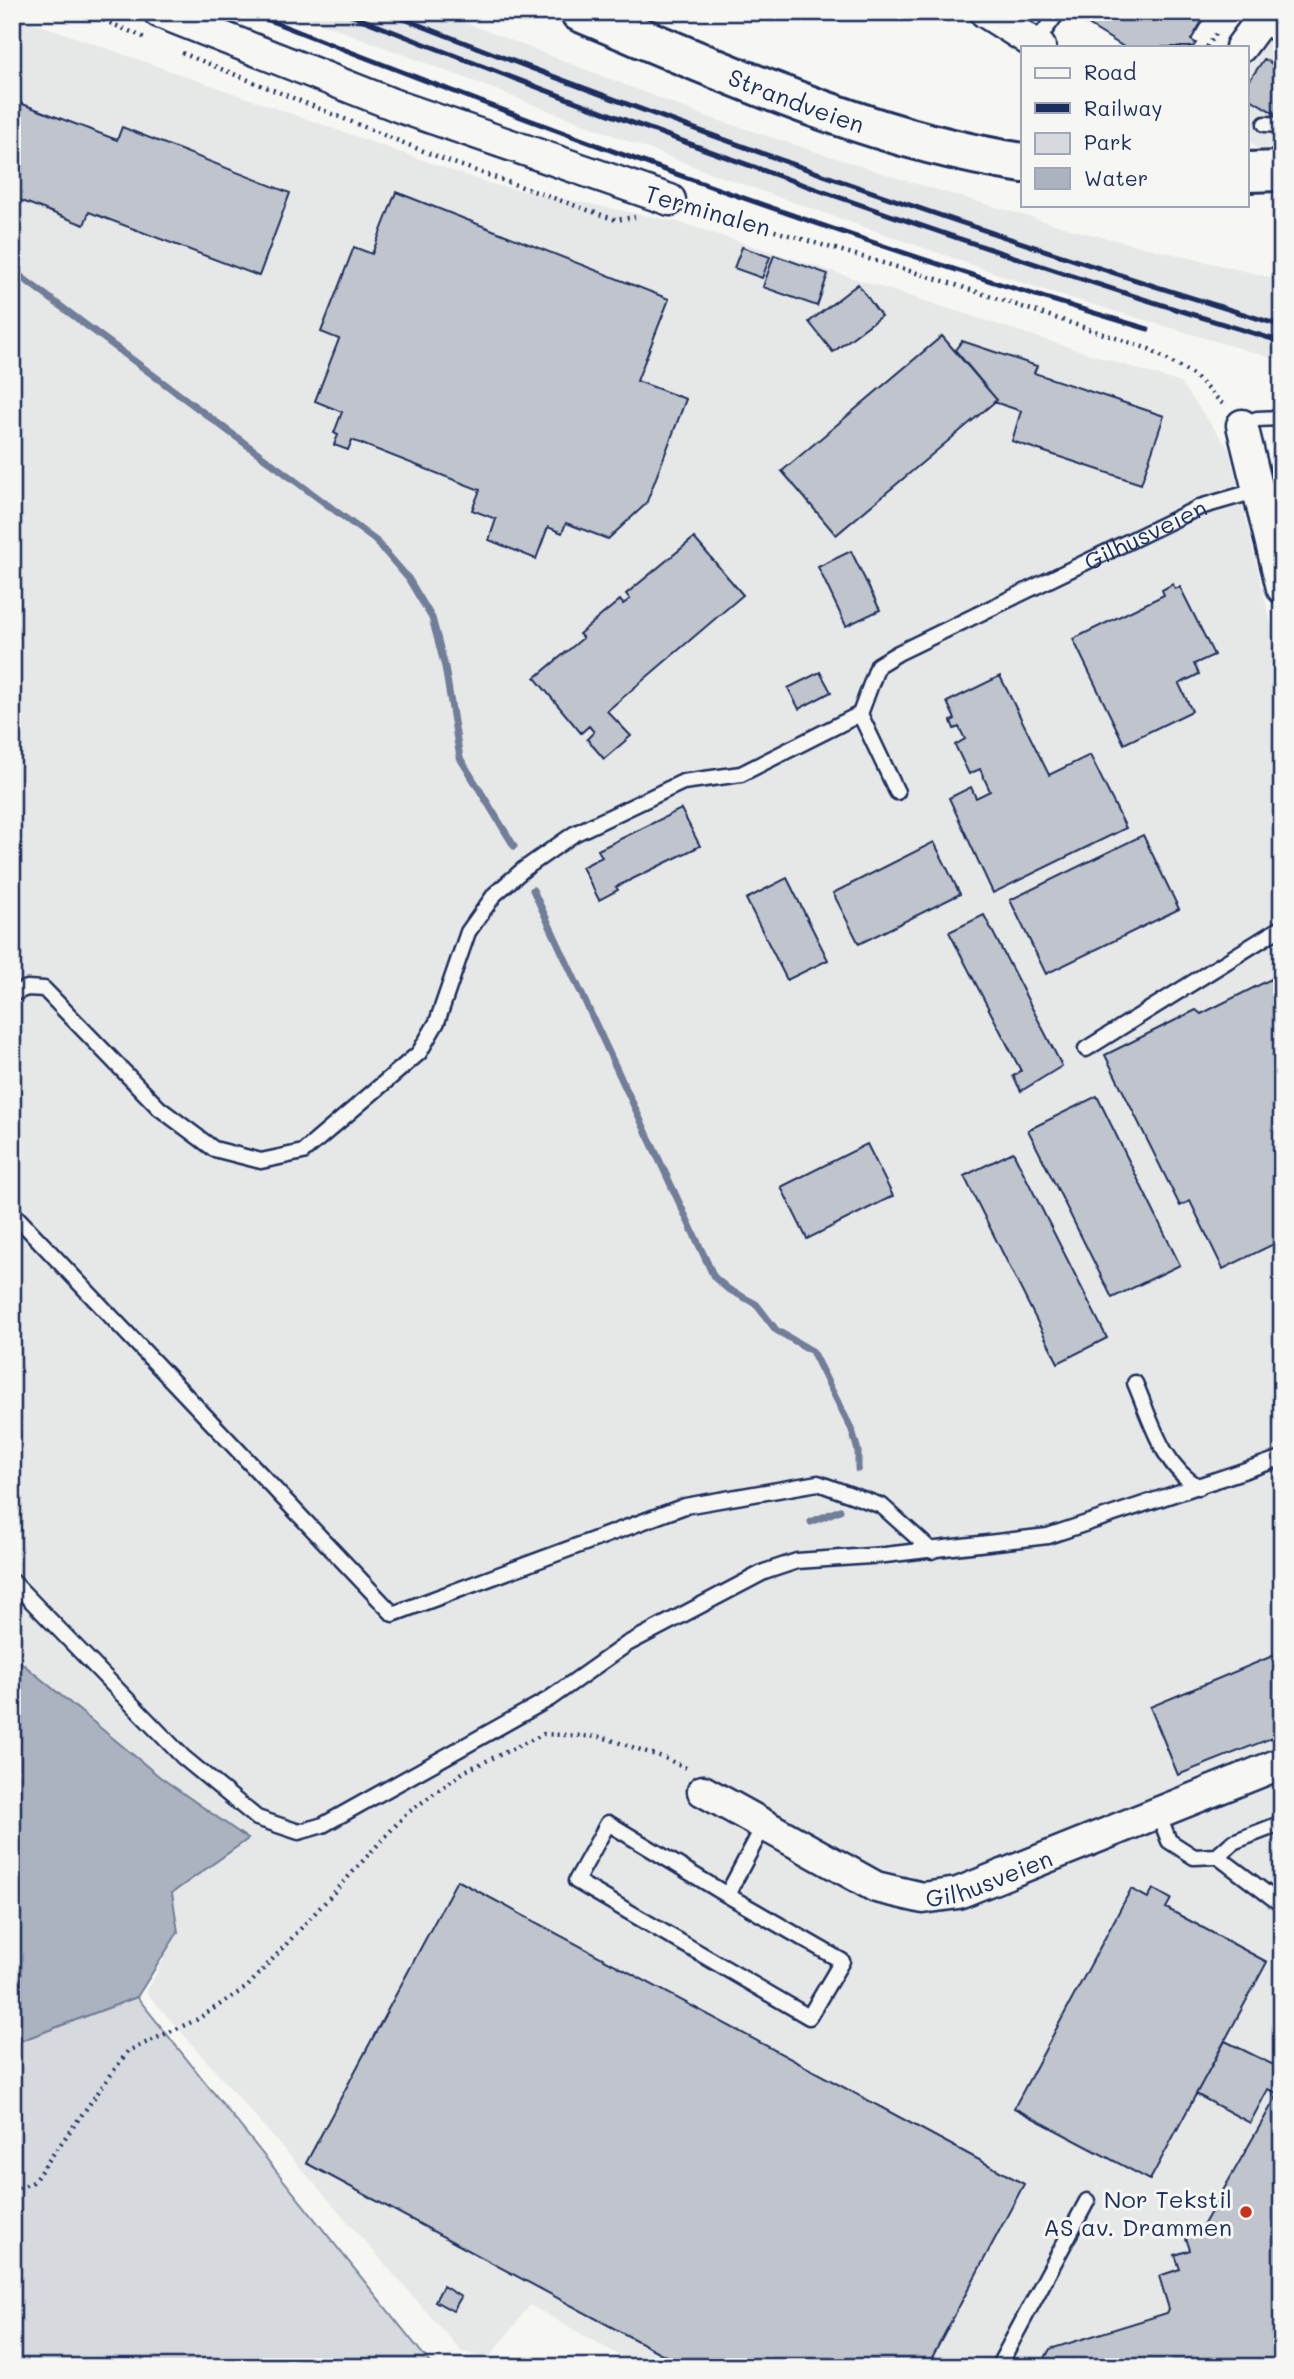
<svg xmlns="http://www.w3.org/2000/svg" width="1294" height="2379" viewBox="0 0 1294 2379" font-family="Mali,sans-serif">
  <style>
    .built { fill: #e6e7e7 }
    .green { fill: #d6d9dd; stroke: #78849e; stroke-width: 2 }
    .water { fill: #abb2c0; stroke: #717e99; stroke-width: 2 }
    .lines { fill: none; stroke-linecap: round; stroke-linejoin: round }
    .stream { stroke: #717e99; stroke-width: 7 }
    .building { fill: #c0c4cd; stroke: #1b2f5e; stroke-width: 2 }
    .service-casing { stroke: #1b2f5e; stroke-width: 19 }
    .minor-casing { stroke: #1b2f5e; stroke-width: 35 }
    .primary-casing { stroke: #1b2f5e; stroke-width: 44 }
    .path { stroke: #1b2f5e; stroke-width: 4.5; stroke-dasharray: 2 5; stroke-linecap: butt }
    .service { stroke: #f6f6f2; stroke-width: 14 }
    .minor { stroke: #f6f6f2; stroke-width: 30 }
    .primary { stroke: #f6f6f2; stroke-width: 38 }
    .rail { stroke: #1b2f5e; stroke-width: 5 }
    .poi-dot { fill: #c8321e; stroke: #f6f6f2; stroke-width: 2.5 }
    .labels { text-anchor: middle; dominant-baseline: central; stroke-width: 6; stroke-linejoin: round; paint-order: stroke }
    .street-label { font-size: 24px; fill: #1b2f5e; stroke: #f6f6f2 }
    .poi-label { font-size: 24px; fill: #1b2f5e; stroke: #f6f6f2; text-anchor: end }
  </style>
  <rect width="100%" height="100%" fill="#f6f6f2"/>
  <filter id="ink" filterUnits="userSpaceOnUse"><feTurbulence type="fractalNoise" baseFrequency=".0143" numOctaves="2"/><feDisplacementMap in="SourceGraphic" scale="14" xChannelSelector="R" yChannelSelector="G"/><feConvolveMatrix kernelMatrix="1 2 1 2 8 2 1 2 1" color-interpolation-filters="sRGB"/></filter>
  <g filter="url(#ink)">
    <path class="built" d="M 293,12 L 438,12 L 705,116 L 910,182 L 1081,232 L 1282,280 L 1282,361 L 1041,289 L 719,176 Z
      M 12,15 L 490,184 L 678,222 L 1181,383 L 1229,449 L 1282,670 L 1282,2367 L 640,2367 L 530,2305 L 489,2358 L 462,2352 L 146,1992 L 178,1932 L 172,1893 L 247,1839 L 160,1777 L 12,1655 Z
      M 1282,16 L 1282,152 L 1261,152 L 1247,138 L 1247,66 Z"/>
    <path class="green" d="M 137,1997 L 433,2367 L 12,2367 L 12,2044 Z"/>
    <path class="water" d="M 12,1655 L 160,1777 L 248,1839 L 172,1893 L 178,1932 L 137,1997 L 12,2044 Z"/>
    <g class="lines">
      <path class="stream" d="M 12,270 L 376,541 L 408,578 L 432,618 L 445,667 L 460,758 L 514,846
        M 533,890 L 714,1277 L 728,1289 L 756,1304 L 776,1330 L 812,1351 L 852,1430 L 858,1451 L 858,1469
        M 811,1522 L 840,1510"/>
    </g>
    <path class="building" d="M 1074,12 L 1195,12 L 1204,18 L 1191,40 L 1196,43 L 1193,47 L 1124,47 L 1072,15 Z
      M 1264,59 L 1282,70 L 1282,118 L 1249,98 L 1247,84 Z
      M 12,100 L 117,140 L 122,127 L 290,193 L 259,276 L 89,212 L 84,225 L 12,197 Z
      M 396,192 L 669,299 L 637,381 L 686,399 L 646,504 L 608,539 L 566,523 L 562,533 L 548,527 L 536,559 L 489,540 L 496,519 L 472,510 L 480,490 L 352,440 L 348,450 L 334,445 L 338,435 L 334,433 L 342,412 L 315,401 L 339,339 L 321,332 L 354,247 L 372,254 Z
      M 742,247 L 770,257 L 762,278 L 734,268 Z
      M 774,255 L 828,274 L 817,306 L 763,287 Z
      M 858,284 L 881,316 L 833,352 L 809,322 Z
      M 942,336 L 997,400 L 836,535 L 782,471 Z
      M 962,341 L 1037,366 L 1034,373 L 1164,416 L 1141,484 L 1012,441 L 1021,411 L 994,402 L 997,400 L 955,350 Z
      M 694,538 L 743,595 L 607,711 L 631,736 L 604,759 L 587,739 L 594,732 L 589,726 L 581,733 L 535,678 L 583,638 L 579,634 L 620,600 L 623,604 L 630,599 L 626,594 Z
      M 851,551 L 880,610 L 846,626 L 818,567 Z
      M 1173,584 L 1175,589 L 1180,587 L 1214,655 L 1194,664 L 1199,674 L 1179,684 L 1192,711 L 1124,744 L 1073,639 L 1164,595 L 1162,590 Z
      M 820,672 L 831,692 L 799,709 L 788,688 Z
      M 1000,676 L 1049,775 L 1090,755 L 1126,828 L 993,893 L 949,798 L 971,787 L 976,798 L 990,791 L 980,769 L 969,774 L 955,745 L 965,739 L 959,727 L 954,729 L 951,721 L 955,719 L 947,702 Z
      M 681,809 L 700,846 L 616,887 L 618,890 L 599,900 L 582,867 L 602,857 L 598,850 Z
      M 1143,835 L 1179,909 L 1046,974 L 1010,900 Z
      M 934,842 L 960,894 L 859,944 L 833,893 Z
      M 787,878 L 828,960 L 787,980 L 746,899 Z
      M 984,915 L 1062,1066 L 1021,1091 L 1013,1076 L 1021,1071 L 949,932 Z
      M 1275,977 L 1282,991 L 1282,1163 L 1275,1166 L 1282,1179 L 1282,1240 L 1223,1269 L 1190,1201 L 1180,1206 L 1105,1055 L 1196,1010 L 1201,1014 Z
      M 1097,1096 L 1180,1265 L 1112,1298 L 1028,1130 Z
      M 867,1144 L 893,1196 L 807,1239 L 781,1187 Z
      M 1013,1152 L 1107,1338 L 1058,1363 L 964,1176 Z
      M 1282,1652 L 1282,1734 L 1178,1775 L 1150,1707 Z
      M 457,1880 L 1024,2184 L 927,2367 L 686,2367 L 306,2163 Z
      M 1131,1889 L 1148,1898 L 1153,1889 L 1171,1899 L 1166,1908 L 1267,1962 L 1150,2180 L 1014,2108 Z
      M 1225,2041 L 1282,2069 L 1282,2367 L 1040,2367 L 1050,2349 L 1167,2313 L 1169,2309 L 1159,2276 L 1180,2269 L 1175,2255 L 1190,2250 L 1185,2235 L 1200,2231 L 1278,2094 L 1268,2089 L 1250,2123 L 1196,2094 Z
      M 443,2286 L 461,2297 L 453,2311 L 435,2301 Z"/>
    <g class="lines">
      <defs>
        <g id="service">
          <path d="M 1259,23 L 1282,38"/>
          <path d="M 1035,44 L 1058,12"/>
          <path d="M 1265,124 L 1282,125"/>
          <path d="M 1242,425 L 1257,419 L 1282,418"/>
          <path id="s1" d="M 897,792 L 860,714 L 878,665 L 898,653 L 1200,507 L 1259,490"/>
          <path d="M 12,994 L 27,988 L 44,989 L 159,1108 L 214,1149 L 261,1161 L 303,1152 L 419,1053 L 437,1022 L 468,932 L 495,894 L 524,869 L 574,834 L 683,782 L 741,774 L 860,714"/>
          <path d="M 1086,1049 L 1282,927"/>
          <path d="M 12,1212 L 393,1614 L 685,1506 L 818,1483 L 882,1506 L 932,1551"/>
          <path d="M 1135,1383 C 1151,1420 1162,1466 1199,1487"/>
          <path d="M 12,1581 L 183,1757 L 257,1818 L 299,1832 L 323,1825 L 549,1699 L 627,1644 L 764,1572 L 797,1561 L 885,1555 L 1048,1536 L 1282,1458"/>
          <path d="M 1159,1815 L 1169,1841 L 1194,1857 L 1217,1856 L 1233,1842 L 1282,1823"/>
          <path d="M 1217,1856 L 1282,1905"/>
          <path d="M 727,1895 L 608,1823 L 576,1881 L 809,2017 L 842,1961 L 727,1895 L 764,1825"/>
          <path d="M 998,2367 L 1087,2201"/>
        </g>
        <g id="minor">
          <path d="M 159,12 L 400,107 L 670,200"/>
          <path d="M 985,12 L 1040,47"/>
          <path d="M 1241,47 L 1267,12"/>
          <path d="M 1242,425 L 1282,588"/>
          <path id="s2" d="M 703,1791 L 876,1887 L 923,1898 L 958,1893 L 1282,1763"/>
        </g>
        <g id="primary">
          <path id="s3" d="M 580,12 C 722,71 870,140 1023,163"/>
          <path d="M 1247,172 L 1282,171"/>
        </g>
      </defs>
      <use href="#service" class="service-casing"/>
      <use href="#minor" class="minor-casing"/>
      <use href="#primary" class="primary-casing"/>
      <path class="path" d="M 84,12 L 148,39
        M 1207,47 L 1216,34
        M 182,53 L 448,161 L 616,220 L 635,217
        M 694,207 L 947,282 L 1149,349 L 1193,375 L 1225,406
        M 12,2191 L 33,2182 L 128,2051 L 196,2020 L 247,1987 L 406,1814 L 465,1771 L 544,1734 L 602,1737 L 665,1758 L 688,1769"/>
      <use href="#service" class="service"/>
      <use href="#minor" class="minor"/>
      <use href="#primary" class="primary"/>
      <path class="rail" d="M 248,12 C 544,128 843,240 1148,329
        M 343,12 C 652,134 964,246 1282,342
        M 386,12 C 681,128 979,233 1282,326"/>
    </g>
  </g>
  <circle class="poi-dot" cx="1246" cy="2212" r="7"/>
  <g class="labels">
    <g class="street-label">
      <text stroke="none"><textPath href="#s3" startOffset="234">Strandveien</textPath></text>
      <text transform="translate(708 210) rotate(16)">Terminalen</text>
      <text stroke="none"><textPath href="#s1" startOffset="436">Gilhusveien</textPath></text>
      <text stroke="none"><textPath href="#s2" startOffset="315">Gilhusveien</textPath></text>
    </g>
    <g class="poi-label">
      <text x="1232" y="2198">Nor Tekstil<tspan x="1232" dy="28">AS av. Drammen</tspan></text>
    </g>
  </g>
  <rect width="1294" height="2379" fill="none" stroke="#f6f6f2" stroke-width="42"/>
  <rect x="21" y="21" width="1252" height="2337" fill="none" stroke="#1b2f5e" stroke-width="2.5" filter="url(#ink)"/>
  <rect x="1021" y="46" width="228" height="161" fill="#f6f6f2" stroke="#9ea6b7" stroke-width="2"/>
  <rect x="1035" y="68" width="35" height="10" fill="#f6f6f2" stroke="#9ea6b7" stroke-width="2"/>
  <text x="1084" y="80" font-size="21" fill="#1b2f5e">Road</text>
  <rect x="1035" y="103" width="35" height="10" fill="#1b2f5e" stroke="#9ea6b7" stroke-width="2"/>
  <text x="1084" y="116" font-size="21" fill="#1b2f5e">Railway</text>
  <rect x="1035" y="133" width="35" height="21" fill="#d6d9dd" stroke="#9ea6b7" stroke-width="2"/>
  <text x="1084" y="150" font-size="21" fill="#1b2f5e">Park</text>
  <rect x="1035" y="168" width="35" height="21" fill="#abb2c0" stroke="#9ea6b7" stroke-width="2"/>
  <text x="1084" y="186" font-size="21" fill="#1b2f5e">Water</text>
</svg>
